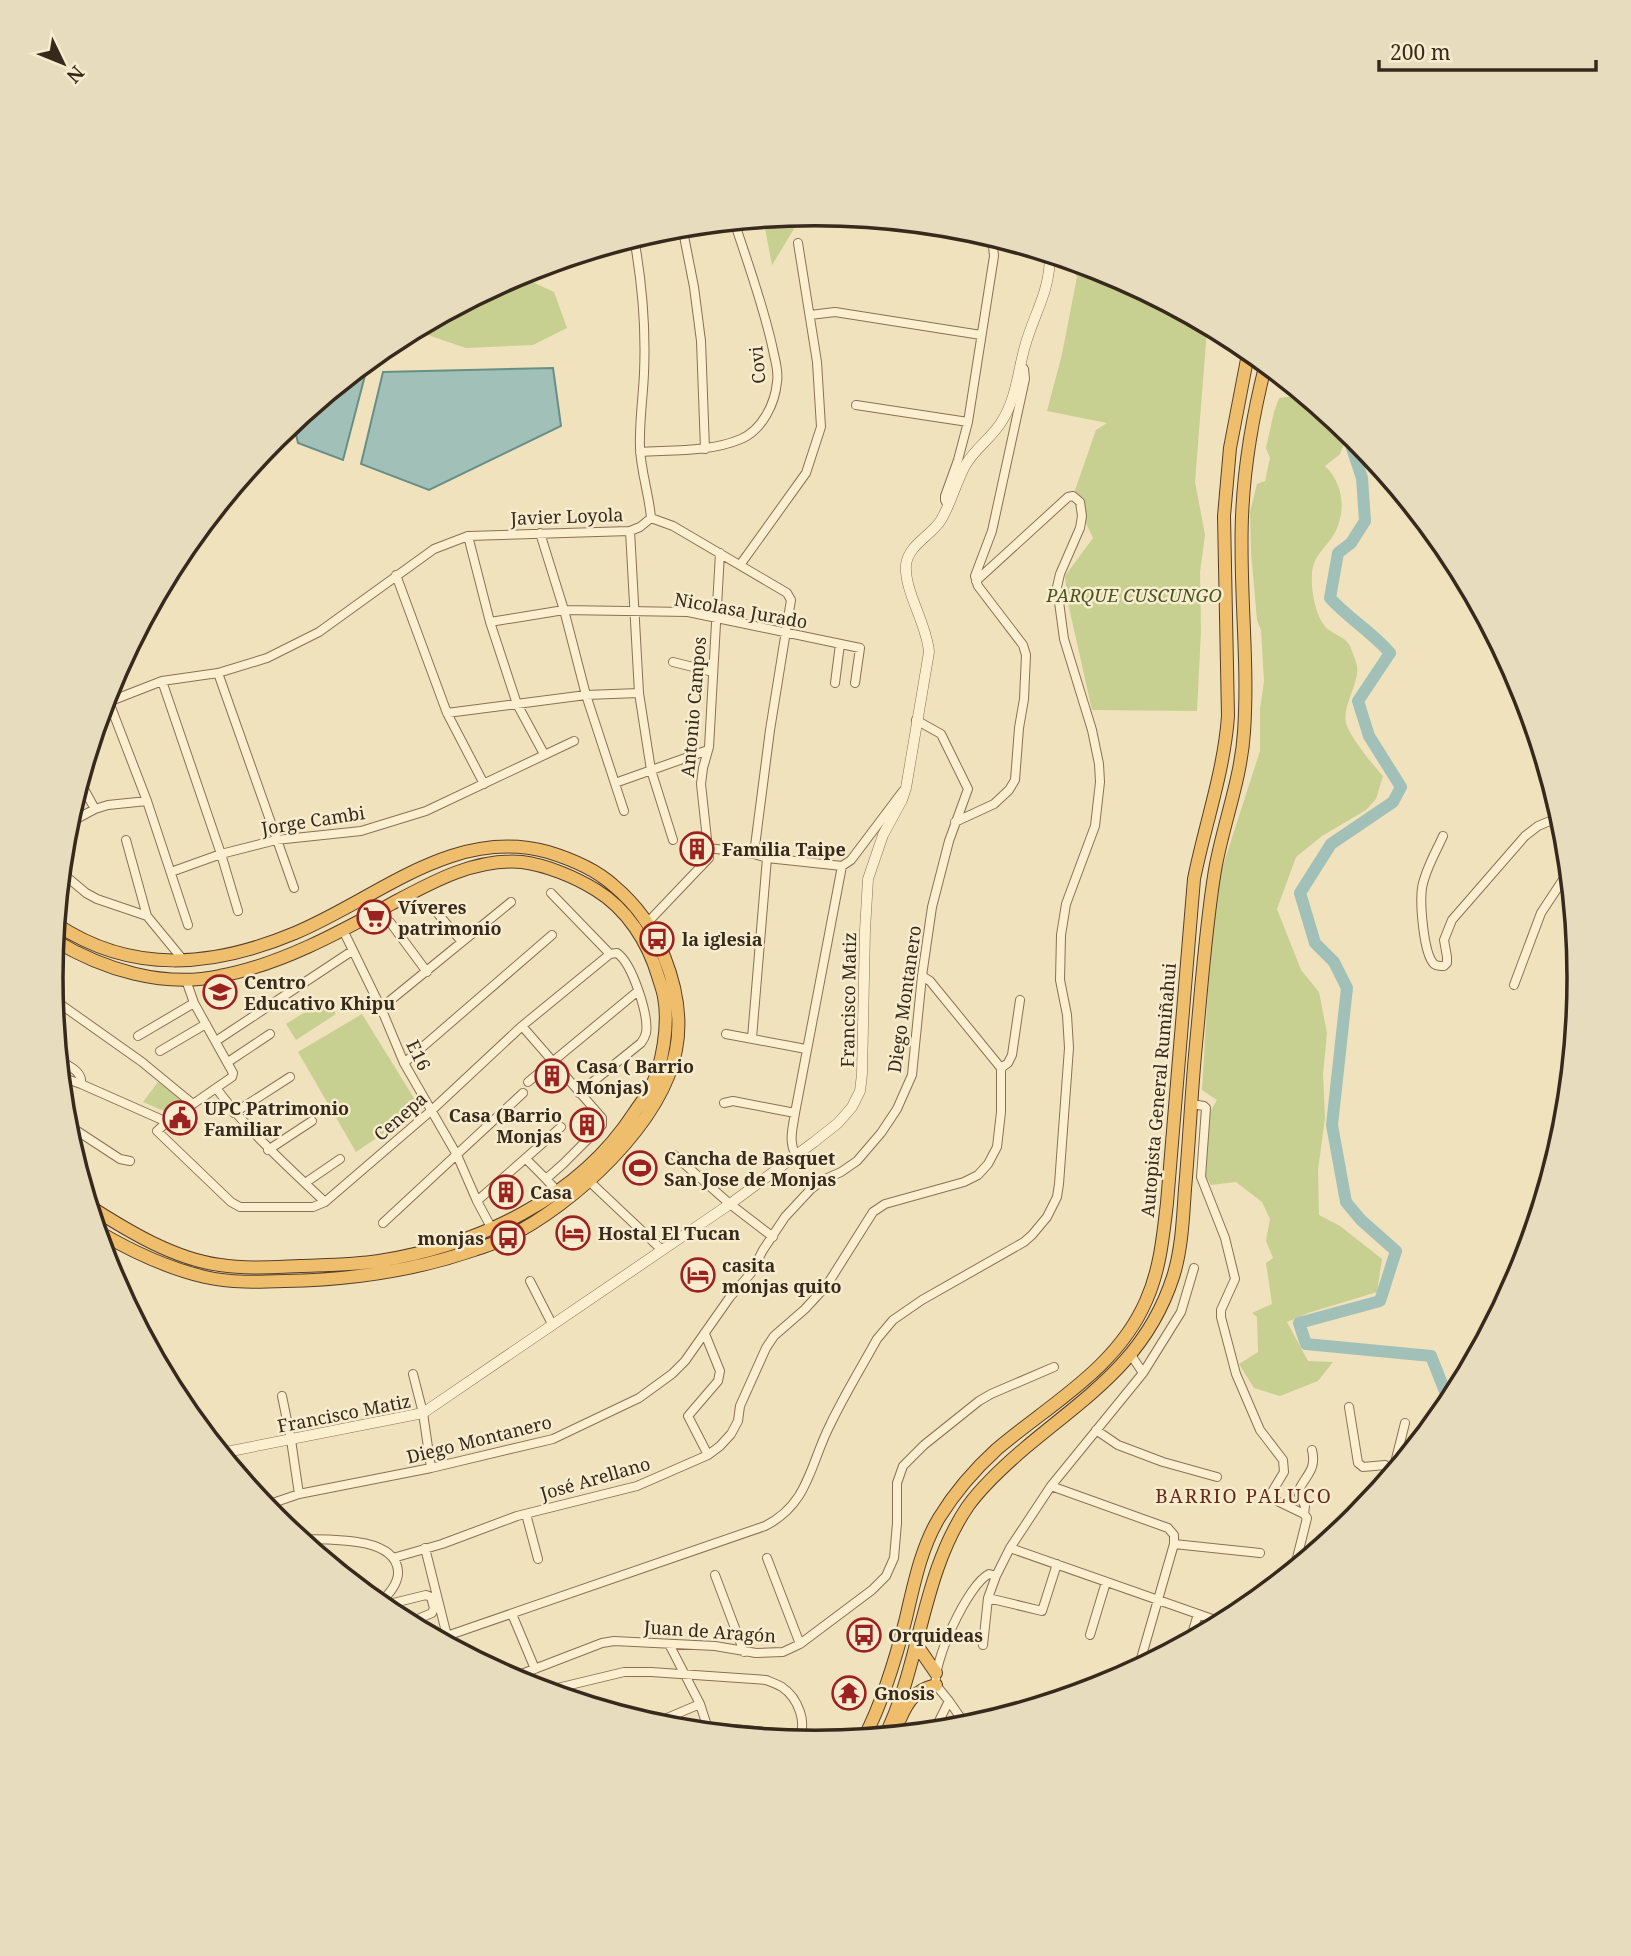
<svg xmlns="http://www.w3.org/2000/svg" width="1631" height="1956" viewBox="0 0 1631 1956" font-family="'Noto Serif',serif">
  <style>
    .green { fill: #c7cf91 }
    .water { fill: #a1c1b8; stroke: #688f86; stroke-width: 2 }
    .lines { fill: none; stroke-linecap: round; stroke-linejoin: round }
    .river { stroke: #a1c1b8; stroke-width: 12 }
    .minor-casing { stroke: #897155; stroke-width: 10 }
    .tertiary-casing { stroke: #897155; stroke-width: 11 }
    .trunk-casing { stroke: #563f2a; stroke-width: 14 }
    .minor { stroke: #fbefd0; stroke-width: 8 }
    .tertiary { stroke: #fbefd0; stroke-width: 10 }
    .trunk { stroke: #eebe6c; stroke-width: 12 }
    .labels { text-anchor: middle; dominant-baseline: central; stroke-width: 5; stroke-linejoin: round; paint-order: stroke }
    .street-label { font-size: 18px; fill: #37291b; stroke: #f7eccd }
    .park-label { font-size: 18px; font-style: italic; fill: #475520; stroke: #f7eccd }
    .poi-label { font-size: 18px; font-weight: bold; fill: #37291b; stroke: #f7eccd; text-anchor: start }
    .neighbourhood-label { font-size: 19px; letter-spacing: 2px; fill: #672918; stroke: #f7eccd }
    .rim { fill: none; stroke: #37291b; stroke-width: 3.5 }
  </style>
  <rect width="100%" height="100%" fill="#f0e2bd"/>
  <path class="green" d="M 803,214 L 772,265 L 763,218 Z
    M 1066,259 L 1109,272 L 1200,321 L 1207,330 L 1195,482 L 1205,535 L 1200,572 L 1201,631 L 1197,711 L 1092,710 L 1068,603 L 1065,576 L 1093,538 L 1073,496 L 1096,430 L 1107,423 L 1047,411 L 1062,354 L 1077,277 Z
    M 517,275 L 554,292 L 567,328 L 533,345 L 466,348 L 419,332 L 417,328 Z
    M 1304,395 L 1349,431 L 1340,454 L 1325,466 C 1345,485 1347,516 1331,539 C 1321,552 1312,559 1312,576 C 1311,592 1316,620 1329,630 C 1336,635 1346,638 1350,646 C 1352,652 1356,660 1357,666 C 1360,682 1342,706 1346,723 C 1350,737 1373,765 1383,776 L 1376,799 L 1366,810 L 1322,836 L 1296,857 L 1277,909 L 1301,970 L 1319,992 L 1327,1033 L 1323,1074 L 1325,1118 L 1318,1170 L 1319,1215 L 1340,1226 L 1382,1259 L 1377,1292 L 1308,1313 L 1287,1322 L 1308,1361 L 1333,1362 L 1318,1381 L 1280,1396 L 1254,1388 L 1239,1364 L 1258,1352 L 1257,1317 L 1252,1313 L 1272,1304 L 1266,1263 L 1273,1258 L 1266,1241 L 1270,1219 L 1262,1202 L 1236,1182 L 1211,1185 L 1204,1173 L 1210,1112 L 1217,1100 L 1202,1090 L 1208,989 L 1218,881 L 1260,751 L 1260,709 L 1264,681 L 1261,630 L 1257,620 L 1251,552 L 1250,512 L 1257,484 L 1265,481 L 1270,458 L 1266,448 L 1274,412 L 1279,398 Z
    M 326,999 L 336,1014 L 296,1040 L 286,1024 Z
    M 362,1014 L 420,1108 L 356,1152 L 298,1052 Z
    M 158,1082 L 183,1101 L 169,1113 L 143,1102 Z
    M 647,1152 L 657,1166 L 634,1184 L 623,1170 Z"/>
  <path class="water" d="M 369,360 L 343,460 L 298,443 L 293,422 Z
    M 553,368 L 561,426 L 429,490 L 361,464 L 383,372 Z"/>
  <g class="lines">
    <path class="river" d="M 1356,437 L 1354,440 L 1352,448 L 1362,478 L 1365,521 L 1351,543 L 1338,553 L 1330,598 C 1348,618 1372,632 1390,653 L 1358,701 L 1369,736 L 1401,787 L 1393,802 L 1331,844 L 1300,893 L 1315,943 L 1334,962 L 1347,988 L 1332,1125 L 1346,1202 L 1361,1220 L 1396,1251 L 1380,1301 L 1299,1323 L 1306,1344 L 1431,1356 L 1450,1404"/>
    <defs>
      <path id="minor" d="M 682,226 L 694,287 L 701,341 L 705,449
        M 634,238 C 642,282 646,328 644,373 C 643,398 639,423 640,448 C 641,472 649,494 651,518
        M 810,315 L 835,312 L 981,335
        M 856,405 L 968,422
        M 640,452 C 673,450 710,452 741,439 C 762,430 775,404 777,382 C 779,372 775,360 773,350 C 764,307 748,264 734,221
        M 947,504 L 945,500 L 945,496 L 958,460 L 968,422 L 994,256 L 992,236
        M 651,518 L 673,526 L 782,590 L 787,593 L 791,600 L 770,730 L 754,854
        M 630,531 L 639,693 L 651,770 L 673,840
        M 540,533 L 564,610 L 586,695 L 624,811
        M 468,536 L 490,622 L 517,704 L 544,754
        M 740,565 L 806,473 L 821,427 L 817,362 L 798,243
        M 396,575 L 447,713 L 484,784
        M 490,622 L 564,610 L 688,612 L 860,648 L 855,683
        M 673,662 L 713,672
        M 1514,670 L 1531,727
        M 218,673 L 294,888
        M 162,681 L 221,854 L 238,911
        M 835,683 L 840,644
        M 109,702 L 147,801 L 188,925
        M 103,704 L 162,681 L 218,673 L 267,658 L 319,632 L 434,549 L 468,536 L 630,531 L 640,527 L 651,518
        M 447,713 L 586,695 L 639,693
        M 80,782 L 95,809
        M 615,783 L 708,750
        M 955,822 L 994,804 L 1009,790 L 1015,780 L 1019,728 L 1024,699 L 1026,655 L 1023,645 L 978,586 L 975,576 L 992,531 L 1025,379 L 1024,369 L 1020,365
        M 67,824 L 95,809 L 108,805 L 147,801
        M 1443,836 C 1436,852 1425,870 1422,888 C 1420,902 1423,953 1434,964 C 1438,967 1439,966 1444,966 L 1447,963 L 1447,957 L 1444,940 L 1452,920 L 1525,836 L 1538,826 L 1562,816
        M 126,840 L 147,916 L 184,961
        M 709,848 L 754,854 L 767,858 L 842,866 L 851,860 L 903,791
        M 61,872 L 86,893 L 97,899 L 147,916
        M 171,872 L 221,854 L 276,840 L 361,831 L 426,811 L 574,741
        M 551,893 L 610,954
        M 433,908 L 462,942
        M 390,922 L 427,972
        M 648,922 L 709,858 L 701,784 L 703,768 L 709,747 L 720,553
        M 343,930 L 381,1008 L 404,1063 L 457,1155 L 477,1201 L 492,1229
        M 186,980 L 194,1003 L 233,1073 L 232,1077 L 167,1122 L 157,1131 L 231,1202 L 240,1207 L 313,1207 L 325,1202 L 432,1110 L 522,1026 L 610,954 L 617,953 C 632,963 649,1015 646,1033 C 645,1037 644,1039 641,1043 L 579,1093
        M 1514,985 L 1541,913 L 1570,869
        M 53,999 L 142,1062 L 193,1104
        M 381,1008 L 511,902
        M 522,1026 L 602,1118 L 602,1125 L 563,1164 L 546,1179 L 557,1191
        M 726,1034 L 806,1049
        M 138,1036 L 194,1003
        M 752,1038 L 767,858
        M 216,1041 L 352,951
        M 160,1051 L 206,1024
        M 59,1060 C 68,1066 83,1071 81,1084 L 167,1122
        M 228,1062 L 270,1034
        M 404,1063 L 552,935
        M 1001,1068 L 1008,1063 L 1012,1055 L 1020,1000
        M 61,1077 L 81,1084
        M 528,1082 L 638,991
        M 216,1088 C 248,1131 287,1166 325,1202
        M 724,1103 L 733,1101 L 795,1113
        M 1191,1104 L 1204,1106 L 1206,1108 L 1201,1177 L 1225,1238 L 1235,1279 L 1221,1310 L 1221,1317 L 1236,1374 L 1260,1430 L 1283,1460 L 1284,1472 L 1272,1492 L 1272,1497 L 1275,1500 L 1304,1514 L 1307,1518 L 1294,1570
        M 234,1113 L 290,1077
        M 65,1123 L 120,1159 L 130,1161
        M 268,1150 L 312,1121
        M 674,1155 L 730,1204 L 773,1237
        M 796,1155 C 788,1142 793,1127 795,1113 L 842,866
        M 526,1159 L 546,1179
        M 589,1181 L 661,1249
        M 305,1183 L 340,1159
        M 477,1201 L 561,1127
        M 383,1223 L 523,1093
        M 530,1281 L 552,1324
        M 705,1334 L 720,1371 L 718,1381 L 688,1416 L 708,1455
        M 1131,1355 L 1143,1373
        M 413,1374 L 423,1413 L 431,1468
        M 282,1396 L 291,1440 L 299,1494
        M 1349,1407 L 1358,1463 L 1363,1467 L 1385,1465 L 1393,1473
        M 1096,1430 L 1118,1445 L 1163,1462 L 1217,1477
        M 1392,1475 L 1405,1423
        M 1051,1486 L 1168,1528 L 1174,1535 L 1174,1544 L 1138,1669
        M 264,1506 L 299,1494 L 431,1468 L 553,1439 L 639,1398 L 672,1374 L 685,1361 L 730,1297 L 751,1273 L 763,1250 L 785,1217 L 811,1189 L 823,1180 L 841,1172 L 857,1161 L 881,1133 L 897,1109 L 912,1075 L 922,976 L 932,907 L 949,841 L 968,789 L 941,734 L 916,720
        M 526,1514 L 538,1559
        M 1304,1514 L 1305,1506 L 1298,1492 C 1305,1475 1317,1471 1312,1450
        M 299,1539 C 325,1540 395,1535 398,1571 C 399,1584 387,1596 379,1604
        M 1174,1544 L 1260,1553
        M 425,1548 L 447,1636
        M 1010,1548 L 1218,1621 L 1219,1625
        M 393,1558 L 442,1544 L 517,1516 L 637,1486 L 708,1455 L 720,1446 L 731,1434 L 738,1421 L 740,1406 L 766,1348 L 774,1336 L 805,1309 L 827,1285 L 873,1212 L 885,1204 L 964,1182 L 978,1175 L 988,1164 L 997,1147 L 1001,1112 L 1001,1068 L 930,981 L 922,976
        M 767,1558 L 800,1644
        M 715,1575 L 744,1652
        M 988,1598 L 1042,1611 L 1057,1564
        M 381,1606 L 426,1595 L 431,1597 L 434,1608 L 432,1613 L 408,1623
        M 512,1614 L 535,1669
        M 1090,1635 L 1106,1582
        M 438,1639 L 765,1526 C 809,1504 810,1464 830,1425 C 844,1396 861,1368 877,1339 L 893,1320 L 922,1300 L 1024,1242 L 1032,1235 L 1047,1217 L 1057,1197 L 1059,1184 L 1069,1048 L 1067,1015 L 1060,980 L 1061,935 L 1066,904 L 1095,826 L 1100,782 L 1099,764 L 1092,730 L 1064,639 L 1057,587 L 1060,574 L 1080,528 L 1082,516 L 1080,502 L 1073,496 L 1068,497 L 976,581
        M 1190,1641 L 1198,1614
        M 669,1644 L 700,1704 L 709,1732
        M 983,1645 L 988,1598 L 996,1576 L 1010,1548 L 1051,1486 L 1143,1373 L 1181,1312 L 1194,1268
        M 511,1678 L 602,1643 L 614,1641 L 715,1646 L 756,1653 L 783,1652 L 800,1644 L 872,1590 L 886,1576 L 894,1558 L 897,1523 L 897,1483 L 903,1466 L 924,1445 L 979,1401 L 991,1394 L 1054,1367
        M 545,1691 L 624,1672 L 651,1672 L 766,1680 C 771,1682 777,1684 782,1687 C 798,1698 809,1724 797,1741
        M 1024,1708 L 1025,1710
        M 667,1718 L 700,1704
        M 708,1727 L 801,1735
        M 967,1727 L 949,1701 L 936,1685 C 932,1663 968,1584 989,1574 L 996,1576
        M 934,1731 L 949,1701"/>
      <path id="tertiary" d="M 221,1453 L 423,1413 L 730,1204 L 814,1142 L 838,1123 L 852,1107 L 860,1091 L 862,1074 L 865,930 L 868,879 L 883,835 L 902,800 L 906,788 L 929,652 C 927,624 904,591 906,565 C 908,545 932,535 941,520 C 951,503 956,483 965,466 C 974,449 992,438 1002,421 C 1016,399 1018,371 1025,346 C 1035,311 1050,292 1050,254"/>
      <path id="trunk" d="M 56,924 C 132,975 214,967 295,933 C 377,899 453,826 548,852 C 571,859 595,869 613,885 C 638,906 652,927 664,956 C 676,986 682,1019 676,1050 C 662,1124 573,1205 508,1237 C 497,1243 485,1246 474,1250 C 413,1271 349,1280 285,1281 C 258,1282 231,1283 205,1277 C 166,1268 131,1251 97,1231
        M 54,940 C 104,970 163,988 220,976 C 280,965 340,932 393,903 C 432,882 475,858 522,862 C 546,865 575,877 596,890 C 627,909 648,942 658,976 C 660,983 663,990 664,997 C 669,1023 663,1065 650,1089 C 646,1097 639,1105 634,1113 C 578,1199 478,1245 379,1261 C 353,1265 326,1265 300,1266 C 273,1267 247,1269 220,1265 C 174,1259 128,1231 89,1206
        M 916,1644 L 936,1673
        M 900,1719 C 908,1701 915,1690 936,1685
        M 885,1736 C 921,1663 921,1575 968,1506 C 984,1484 1004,1466 1025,1448 C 1088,1395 1146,1360 1173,1277 C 1182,1249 1183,1217 1185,1189 C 1189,1144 1191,1100 1195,1055 C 1201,994 1205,931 1215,870 C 1223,824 1241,780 1244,732 C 1249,660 1239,589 1242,517 C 1244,464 1253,414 1266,363
        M 864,1738 C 883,1701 896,1658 906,1618 C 914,1584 921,1548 939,1518 C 955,1492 975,1469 997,1449 C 1050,1404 1117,1368 1146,1301 C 1160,1270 1163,1237 1167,1203 L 1194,879 C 1205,824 1224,772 1228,716 L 1224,516 L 1230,448 L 1249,349"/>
    </defs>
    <use href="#minor" class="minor-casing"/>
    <use href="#tertiary" class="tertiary-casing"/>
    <use href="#trunk" class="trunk-casing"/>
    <use href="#minor" class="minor"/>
    <use href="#tertiary" class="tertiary"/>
    <use href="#trunk" class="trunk"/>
  </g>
  <defs>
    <symbol id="building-ring" viewBox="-11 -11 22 22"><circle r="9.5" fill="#f7eccd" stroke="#9c2222" stroke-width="1.5"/><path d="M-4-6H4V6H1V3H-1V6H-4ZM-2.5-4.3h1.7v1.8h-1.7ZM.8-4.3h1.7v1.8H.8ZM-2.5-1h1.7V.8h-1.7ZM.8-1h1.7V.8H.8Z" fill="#9c2222"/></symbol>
    <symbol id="supermarket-ring" viewBox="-11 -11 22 22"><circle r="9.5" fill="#f7eccd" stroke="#9c2222" stroke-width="1.5"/><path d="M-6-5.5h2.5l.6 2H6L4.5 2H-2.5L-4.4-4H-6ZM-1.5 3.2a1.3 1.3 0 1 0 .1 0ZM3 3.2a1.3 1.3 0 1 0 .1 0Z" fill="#9c2222"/></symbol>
    <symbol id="bus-ring" viewBox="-11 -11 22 22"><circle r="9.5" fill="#f7eccd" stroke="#9c2222" stroke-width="1.5"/><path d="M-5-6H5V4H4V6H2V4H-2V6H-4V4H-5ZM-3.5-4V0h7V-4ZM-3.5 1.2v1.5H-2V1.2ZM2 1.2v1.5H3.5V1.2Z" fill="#9c2222"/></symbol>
    <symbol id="school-ring" viewBox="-11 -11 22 22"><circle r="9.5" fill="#f7eccd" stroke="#9c2222" stroke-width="1.5"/><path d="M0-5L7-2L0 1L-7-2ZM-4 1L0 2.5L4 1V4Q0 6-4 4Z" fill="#9c2222"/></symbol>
    <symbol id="civic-ring" viewBox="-11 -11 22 22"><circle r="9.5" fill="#f7eccd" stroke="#9c2222" stroke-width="1.5"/><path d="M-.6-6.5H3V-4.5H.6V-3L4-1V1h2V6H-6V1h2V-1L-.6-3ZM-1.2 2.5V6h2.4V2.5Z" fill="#9c2222"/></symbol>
    <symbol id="stadium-ring" viewBox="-11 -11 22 22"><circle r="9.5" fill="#f7eccd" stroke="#9c2222" stroke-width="1.5"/><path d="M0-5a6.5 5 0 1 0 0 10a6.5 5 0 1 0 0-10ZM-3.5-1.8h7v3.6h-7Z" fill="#9c2222"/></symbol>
    <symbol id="hotel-ring" viewBox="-11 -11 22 22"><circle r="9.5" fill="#f7eccd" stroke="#9c2222" stroke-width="1.5"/><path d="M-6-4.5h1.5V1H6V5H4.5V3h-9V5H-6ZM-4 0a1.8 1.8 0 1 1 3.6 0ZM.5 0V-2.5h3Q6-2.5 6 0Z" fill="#9c2222"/></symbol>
    <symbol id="temple-ring" viewBox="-11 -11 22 22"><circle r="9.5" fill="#f7eccd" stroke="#9c2222" stroke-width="1.5"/><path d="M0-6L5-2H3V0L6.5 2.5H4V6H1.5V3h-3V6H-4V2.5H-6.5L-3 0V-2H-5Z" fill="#9c2222"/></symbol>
  </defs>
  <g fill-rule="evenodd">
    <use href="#building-ring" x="678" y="830" width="38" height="38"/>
    <use href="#supermarket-ring" x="355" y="898" width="38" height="38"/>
    <use href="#bus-ring" x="638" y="920" width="38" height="38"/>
    <use href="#school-ring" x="201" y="973" width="38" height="38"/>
    <use href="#building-ring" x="533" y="1057" width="38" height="38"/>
    <use href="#civic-ring" x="161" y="1099" width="38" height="38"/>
    <use href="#building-ring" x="568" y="1106" width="38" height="38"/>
    <use href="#stadium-ring" x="621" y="1149" width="38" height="38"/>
    <use href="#building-ring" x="487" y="1173" width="38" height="38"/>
    <use href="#hotel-ring" x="554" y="1214" width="38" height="38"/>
    <use href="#bus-ring" x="489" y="1219" width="38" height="38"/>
    <use href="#hotel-ring" x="679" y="1256" width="38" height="38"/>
    <use href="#bus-ring" x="845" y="1616" width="38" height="38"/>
    <use href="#temple-ring" x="830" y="1674" width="38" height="38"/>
  </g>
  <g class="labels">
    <g class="street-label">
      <text transform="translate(757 365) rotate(-95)">Covi</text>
      <text transform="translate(567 516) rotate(-2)">Javier Loyola</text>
      <text transform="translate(741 610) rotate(10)">Nicolasa Jurado</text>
      <text transform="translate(693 707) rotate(-85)">Antonio Campos</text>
      <text transform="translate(313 820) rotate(-9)">Jorge Cambi</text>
      <text transform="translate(904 999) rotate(-82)">Diego Montanero</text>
      <text transform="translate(848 1000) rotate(-89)">Francisco Matiz</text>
      <text transform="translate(419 1055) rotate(64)">E16</text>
      <text transform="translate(1158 1090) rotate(-85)">Autopista General Rumiñahui</text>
      <text transform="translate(400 1116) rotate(-41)">Cenepa</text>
      <text transform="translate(344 1413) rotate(-11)">Francisco Matiz</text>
      <text transform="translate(479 1439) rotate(-14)">Diego Montanero</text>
      <text transform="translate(595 1478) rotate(-16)">José Arellano</text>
      <text transform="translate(710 1631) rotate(4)">Juan de Aragón</text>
    </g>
    <g class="park-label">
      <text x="1134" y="595">PARQUE CUSCUNGO</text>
    </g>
    <g class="poi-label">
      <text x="722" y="849">Familia Taipe</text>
      <text x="398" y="907">Víveres<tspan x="398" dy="21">patrimonio</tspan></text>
      <text x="682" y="939">la iglesia</text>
      <text x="244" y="982">Centro<tspan x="244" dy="21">Educativo Khipu</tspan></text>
      <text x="576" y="1066">Casa ( Barrio<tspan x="576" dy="21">Monjas)</tspan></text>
      <text x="204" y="1108">UPC Patrimonio<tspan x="204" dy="21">Familiar</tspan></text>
      <text x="562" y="1115" text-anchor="end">Casa (Barrio<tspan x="562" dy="21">Monjas</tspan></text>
      <text x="664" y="1158">Cancha de Basquet<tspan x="664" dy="21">San Jose de Monjas</tspan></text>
      <text x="530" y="1192">Casa</text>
      <text x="598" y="1233">Hostal El Tucan</text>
      <text x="484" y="1238" text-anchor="end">monjas</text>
      <text x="722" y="1265">casita<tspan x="722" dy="21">monjas quito</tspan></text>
      <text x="888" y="1635">Orquideas</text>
      <text x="874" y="1693">Gnosis</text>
    </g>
    <g class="neighbourhood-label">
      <text x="1244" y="1496">BARRIO PALUCO</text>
    </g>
  </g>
  <path d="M0 0H1631V1956H0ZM63 978a752 752 0 1 1 1504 0a752 752 0 1 1-1504 0Z" fill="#e8dcbf" fill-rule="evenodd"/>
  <path class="rim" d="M63 978a752 752 0 1 1 1504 0a752 752 0 1 1-1504 0Z"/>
  <g transform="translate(63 63) rotate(133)" stroke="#f7eccd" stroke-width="5" paint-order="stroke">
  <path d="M0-5L12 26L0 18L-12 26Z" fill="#37291b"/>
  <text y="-10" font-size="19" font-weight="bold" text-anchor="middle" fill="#37291b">N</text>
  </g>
  <path d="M1379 60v10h217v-10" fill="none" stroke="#37291b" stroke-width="3.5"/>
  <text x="1390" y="60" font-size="21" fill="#37291b" stroke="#f7eccd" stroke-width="5" paint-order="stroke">200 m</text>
</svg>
